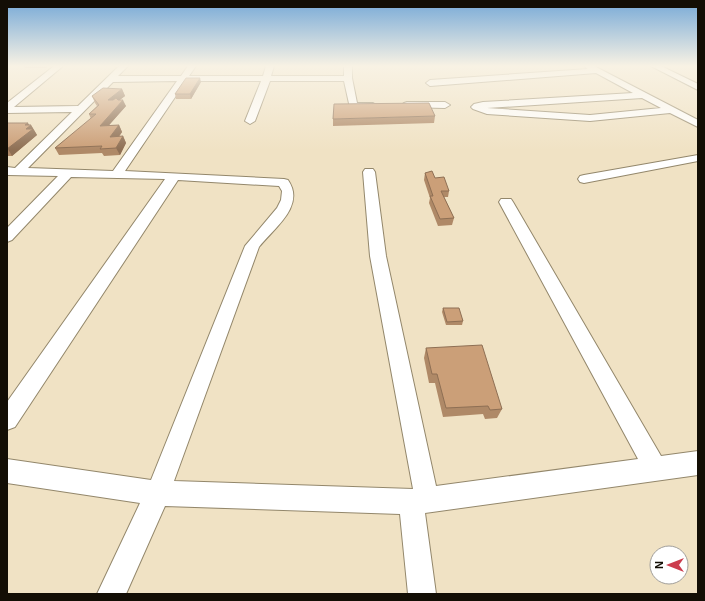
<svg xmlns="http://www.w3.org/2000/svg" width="705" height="601" viewBox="0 0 705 601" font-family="Helvetica,sans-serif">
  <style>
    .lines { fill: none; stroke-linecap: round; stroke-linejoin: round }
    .minor-casing { stroke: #93876b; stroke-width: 2 }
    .minor { fill: #fff; fill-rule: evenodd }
    .wall { fill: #af8967 }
    .shaded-wall { fill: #8e6f54 }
    .building { fill: #cb9f78; stroke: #8e6f54 }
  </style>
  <rect width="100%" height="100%" fill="#f0e2c4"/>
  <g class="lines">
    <defs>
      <path id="minor" d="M 54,66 L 63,66 L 14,107 L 78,106 L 119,66 L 128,66 L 118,76 L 181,76 L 188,66 L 196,66 L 189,76 L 263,76 L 266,66 L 274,66 L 271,76 L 344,76 L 344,66 L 352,66 L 352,78 L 357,103 L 373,103 L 378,106 L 373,109 L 350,108 L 344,81 L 270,81 L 255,121 L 250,124 L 245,121 L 261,81 L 186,81 L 125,171 L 284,179 L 288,180 C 306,206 274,228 259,247 L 174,481 L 413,489 L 370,256 L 363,172 L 365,169 L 373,169 L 375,172 L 386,256 L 436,486 L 638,459 L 499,202 L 501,199 L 511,199 L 513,202 L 661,456 L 698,451 L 698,475 L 425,513 L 436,594 L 408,594 L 400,514 L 165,506 L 126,594 L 97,594 L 140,503 L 7,483 L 7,459 L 151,480 L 245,246 L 277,208 L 281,200 L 282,191 L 279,186 L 178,180 L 15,427 L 7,430 L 7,402 L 165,179 L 71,177 L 12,240 L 7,242 L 7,228 L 58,176 L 7,175 L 7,167 L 15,168 L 72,112 L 7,113 L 7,103 ZM 177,81 L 113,171 L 28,168 L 113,82 Z
        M 584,66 L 594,66 L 698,120 L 698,127 L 670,113 L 590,121 L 487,114 L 473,109 L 471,107 L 474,104 L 483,102 L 633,93 L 596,73 L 430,86 L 426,83 L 430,80 L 588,69 ZM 642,98 L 661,108 L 590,115 L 487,108 Z
        M 651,66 L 661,66 L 698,84 L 698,90 Z
        M 407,102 L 445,102 L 450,105 L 445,108 L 404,107 L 402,105 L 404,103 Z
        M 698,155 L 698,161 L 584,183 L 580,182 L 578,179 L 580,176 L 584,175 Z"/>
    </defs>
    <use href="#minor" class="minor-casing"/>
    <use href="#minor" class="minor"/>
  </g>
  <path class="wall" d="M 24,66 L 48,66 L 46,68 L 25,68 Z
    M 201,82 L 191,99 L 176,99 L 175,94 Z
    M 122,89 L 125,96 L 119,100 L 126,106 L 109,125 L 119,125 L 122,132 L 119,137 L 123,136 L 126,143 L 120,155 L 104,156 L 102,153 L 59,155 L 55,148 L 91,119 L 89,114 L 97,106 L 95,103 L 92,96 Z
    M 435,116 L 434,123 L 333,126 L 333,119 Z
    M 7,123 L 31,125 L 37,135 L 12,156 L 7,156 Z
    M 425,173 L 435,178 L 449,191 L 448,197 L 444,197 L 454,218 L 452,225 L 438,226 L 429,203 L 430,198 L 424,180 Z
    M 443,308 L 463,321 L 462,325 L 446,325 L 442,312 Z
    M 426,348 L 502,409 L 497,418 L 485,419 L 483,414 L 443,417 L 435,383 L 429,383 L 424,358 Z"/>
  <path class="shaded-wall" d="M 200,78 L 201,82 L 191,99 L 190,94 Z
    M 122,89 L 125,96 L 111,107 L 108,100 Z
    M 123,100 L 126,106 L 103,132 L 100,126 Z
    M 28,123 L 30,126 L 31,125 L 37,135 L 12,156 L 8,149 L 25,125 Z
    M 119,125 L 122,132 L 113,144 L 110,137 Z
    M 123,136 L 126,143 L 120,155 L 116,148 Z"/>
  <path class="building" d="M 186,78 L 200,78 L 190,94 L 175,94 Z
    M 103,88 L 122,89 L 108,100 L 113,100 L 116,98 L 118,100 L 123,100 L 100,126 L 119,125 L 110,137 L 123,136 L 116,148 L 100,149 L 102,146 L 55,148 L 96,114 L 89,114 L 99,105 L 92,96 Z
    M 429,103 L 435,116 L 333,119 L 334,104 Z
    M 7,123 L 28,123 L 25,125 L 31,125 L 26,129 L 33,129 L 7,149 Z
    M 432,171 L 435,178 L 444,177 L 449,191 L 441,191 L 454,218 L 440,219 L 430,196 L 433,196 L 425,173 Z
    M 443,308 L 459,308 L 463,321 L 447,322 Z
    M 482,345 L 502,409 L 490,410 L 488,406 L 446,408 L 437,374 L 432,374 L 426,348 Z"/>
  <linearGradient id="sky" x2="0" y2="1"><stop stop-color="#76a9d7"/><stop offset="0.44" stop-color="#f8f2e4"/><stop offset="1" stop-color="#f8f2e4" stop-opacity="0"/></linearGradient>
  <rect width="705" height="150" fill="url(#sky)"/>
  <rect width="705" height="601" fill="none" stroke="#130e05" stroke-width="16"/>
  <g transform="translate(669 565) rotate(270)"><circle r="19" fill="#ffffff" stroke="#a19f9b"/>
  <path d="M0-3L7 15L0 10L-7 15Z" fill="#cc3c4d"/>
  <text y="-6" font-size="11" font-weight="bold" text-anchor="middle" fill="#130e05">N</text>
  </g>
</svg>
